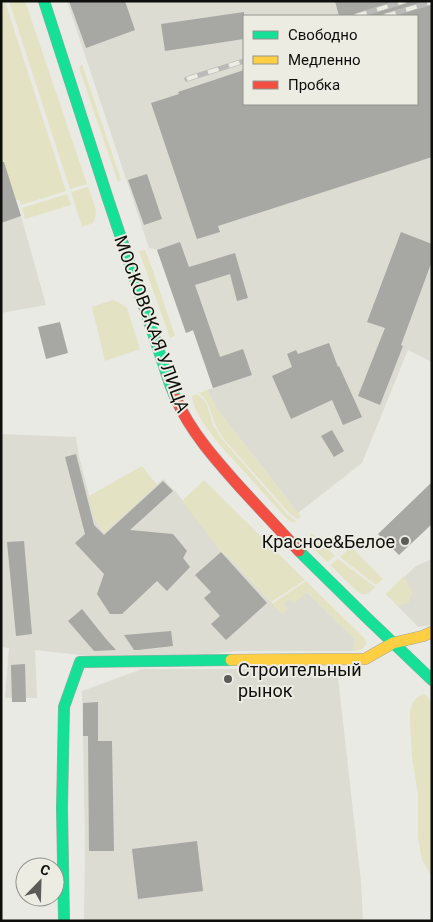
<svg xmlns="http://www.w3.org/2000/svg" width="433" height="922" viewBox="0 0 433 922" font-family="Roboto,sans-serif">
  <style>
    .built { fill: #dcdcd2; fill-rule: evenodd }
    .green { fill: #e3e2c2 }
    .building { fill: #a7a7a4 }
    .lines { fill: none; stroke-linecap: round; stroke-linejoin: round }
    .fast-casing { stroke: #a6a6a2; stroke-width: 12 }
    .slow-casing { stroke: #a6a6a2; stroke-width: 12 }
    .jam-casing { stroke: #a6a6a2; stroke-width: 12 }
    .fast { stroke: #16e098; stroke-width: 11 }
    .slow { stroke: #ffcf43; stroke-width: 11 }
    .jam { stroke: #f24e42; stroke-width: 11 }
    .rail-casing { stroke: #babab8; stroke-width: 5.5 }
    .rail { stroke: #ecece3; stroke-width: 4; stroke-dasharray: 11; stroke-linecap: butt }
    .poi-dot { fill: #5b5b58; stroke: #ecece3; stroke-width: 2 }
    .labels { text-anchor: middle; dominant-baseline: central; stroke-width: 4; stroke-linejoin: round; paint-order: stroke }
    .street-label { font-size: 18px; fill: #0e0e0c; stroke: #ecece3 }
    .poi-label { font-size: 18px; fill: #0e0e0c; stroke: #ecece3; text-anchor: end }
  </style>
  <rect width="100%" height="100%" fill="#eaeae5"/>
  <path class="built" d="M 67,1 L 432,1 L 432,362 L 408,350 L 362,463 L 298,513 L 218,410 L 207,390 L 213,388 L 193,331 L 186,333 L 158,250 L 149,248 ZM 244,16 L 417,16 L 417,104 L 244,104 Z
    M 1,154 L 21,216 L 46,305 L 1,313 Z
    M 1,434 L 76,437 L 79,456 L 95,519 L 104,533 L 163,479 L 177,493 L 221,552 L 230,558 L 282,614 L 288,609 L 283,604 L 289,599 L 307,592 L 355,639 L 353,651 L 234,651 L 204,655 L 98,657 L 35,650 L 37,698 L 5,698 L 9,648 L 1,647 Z
    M 432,559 L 432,625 L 418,627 L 386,594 L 416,566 Z
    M 142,669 L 337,669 L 361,882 L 363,921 L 84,921 L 85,842 L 82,691 Z"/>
  <path class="green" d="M 1,1 L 5,1 L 66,191 L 21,205 L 19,200 L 16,200 L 1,154 Z
    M 9,1 L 25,1 L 87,184 L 70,189 Z
    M 82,64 L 121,180 L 118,182 L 79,68 Z
    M 88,187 C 92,199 100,211 93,223 L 82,227 L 71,192 Z
    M 67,194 L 71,205 L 25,219 L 22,208 Z
    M 145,250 L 153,271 L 175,336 L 170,338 L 139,251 Z
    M 113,300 L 120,303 L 127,308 L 140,349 L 105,361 L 92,307 Z
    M 207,390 L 218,410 L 301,517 L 298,519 L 290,514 L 222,437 L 215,424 L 207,401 L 199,393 Z
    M 197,394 L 206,402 L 213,425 L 221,438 L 288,515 L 296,521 L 293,523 L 289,521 C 276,507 263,493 250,478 C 234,460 193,420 192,396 Z
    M 142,466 L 157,485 L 104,533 L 95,519 L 89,496 Z
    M 204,480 L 305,580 L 271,602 L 230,558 L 221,552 L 182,501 Z
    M 311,533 L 335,556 L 327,562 L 310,545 L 310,539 Z
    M 351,547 L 383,579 L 376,585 L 340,557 Z
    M 338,559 L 375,587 C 370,592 367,597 359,593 L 330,565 Z
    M 404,576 L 412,593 L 409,602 L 398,606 L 386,594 Z
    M 306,581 L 365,639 L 366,644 C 363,650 359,651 353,651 L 355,639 L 307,592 L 294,604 L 289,599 L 284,604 L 288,609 L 282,614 L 272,604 Z
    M 423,694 L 428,697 L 432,706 L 432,877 L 422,860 L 418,838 L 418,794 L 412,757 L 410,724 L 410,710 L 413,702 L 419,696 Z"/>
  <path class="building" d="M 69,1 L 125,1 L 135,30 L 86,48 Z
    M 335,1 L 432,1 L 432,157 L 218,226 L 220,232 L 197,239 L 151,103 L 179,94 L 178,92 L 244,70 L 244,104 L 417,104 L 417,16 L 371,16 L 371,14 L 360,16 L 339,16 Z
    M 244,12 L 244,39 L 165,51 L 161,24 Z
    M 1,162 L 4,162 L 21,216 L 1,223 Z
    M 147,174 L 162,219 L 144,225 L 128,180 Z
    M 401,232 L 432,244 L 432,261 L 401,345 L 403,346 L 380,405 L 358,396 L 385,328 L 367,322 Z
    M 180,242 L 189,267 L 235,253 L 248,298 L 237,301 L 230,274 L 195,285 L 220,357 L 243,349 L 252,375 L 213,388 L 193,330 L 186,333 L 157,250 Z
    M 60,322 L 68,353 L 46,359 L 38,327 Z
    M 329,343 L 338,367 L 339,366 L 362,417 L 343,425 L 332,400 L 291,419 L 272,376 L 292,367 L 287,354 L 296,350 L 298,354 Z
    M 332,430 L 344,451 L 334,457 L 321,436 Z
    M 76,454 L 94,525 L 104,535 L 163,481 L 173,491 L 130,530 L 173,534 L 187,551 L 183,558 L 190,567 L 167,591 L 157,581 L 122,614 L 110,614 L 97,594 L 104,574 L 75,543 L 85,534 L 65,457 Z
    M 432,482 L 432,524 L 399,555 L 378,534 Z
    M 24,541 L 32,634 L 16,636 L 7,542 Z
    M 221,552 L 267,603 L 226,640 L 211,624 L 220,616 L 204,598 L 211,592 L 195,575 Z
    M 82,609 L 106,639 L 116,650 L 94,651 L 68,621 Z
    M 171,631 L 173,646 L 138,650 L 134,650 L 124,635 Z
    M 25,664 L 26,702 L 12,702 L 11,665 Z
    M 98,702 L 98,741 L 112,741 L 114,851 L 89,851 L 88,736 L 83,736 L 83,703 Z
    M 197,841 L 203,891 L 138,899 L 132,849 Z"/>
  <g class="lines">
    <defs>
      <path id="fast" d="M 44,1 L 108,199 L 171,387 L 176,399
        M 299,551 L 365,616 L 432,680
        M 64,921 L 62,808 L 64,707 L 80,662 L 231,660"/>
      <path id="slow" d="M 231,660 L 365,659 L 393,643 L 423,636 L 432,632"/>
      <path id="jam" d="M 176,399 C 191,432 215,459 239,486 C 259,508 279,529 299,551"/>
    </defs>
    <use href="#fast" class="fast-casing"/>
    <use href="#slow" class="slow-casing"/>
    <use href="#jam" class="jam-casing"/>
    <use href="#fast" class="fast"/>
    <use href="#slow" class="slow"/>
    <use href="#jam" class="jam"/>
    <defs>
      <path id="rail" d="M 356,16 L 405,1
        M 385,16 L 432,2
        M 187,79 L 244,61"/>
    </defs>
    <use href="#rail" class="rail-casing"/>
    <use href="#rail" class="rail"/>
  </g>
  <g class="poi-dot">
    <circle cx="405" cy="541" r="5"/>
    <circle cx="228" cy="679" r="5"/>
  </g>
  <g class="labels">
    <g class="street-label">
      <text transform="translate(152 324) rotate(70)">МОСКОВСКАЯ УЛИЦА</text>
    </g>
    <g class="poi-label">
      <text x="395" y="541">Красное&amp;Белое</text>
      <text x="238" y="669" text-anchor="start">Строительный<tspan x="238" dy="21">рынок</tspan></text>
    </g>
  </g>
  <rect width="433" height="922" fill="none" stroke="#0e0e0c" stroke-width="5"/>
  <rect x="243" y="15" width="175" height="90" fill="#ecece3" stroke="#93938d"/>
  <rect x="253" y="31" width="25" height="8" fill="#16e098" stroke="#93938d"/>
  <text x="288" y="40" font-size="15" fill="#0e0e0c">Свободно</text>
  <rect x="253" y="56" width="25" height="8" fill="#ffcf43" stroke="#93938d"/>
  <text x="288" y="65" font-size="15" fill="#0e0e0c">Медленно</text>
  <rect x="253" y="81" width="25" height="8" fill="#f24e42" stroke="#93938d"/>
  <text x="288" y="90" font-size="15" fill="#0e0e0c">Пробка</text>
  <g transform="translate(40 882) rotate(23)"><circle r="24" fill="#ecece3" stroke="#93938d"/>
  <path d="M0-4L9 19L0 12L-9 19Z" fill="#5b5b58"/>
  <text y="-8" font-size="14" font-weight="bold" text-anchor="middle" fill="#0e0e0c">С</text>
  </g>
</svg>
